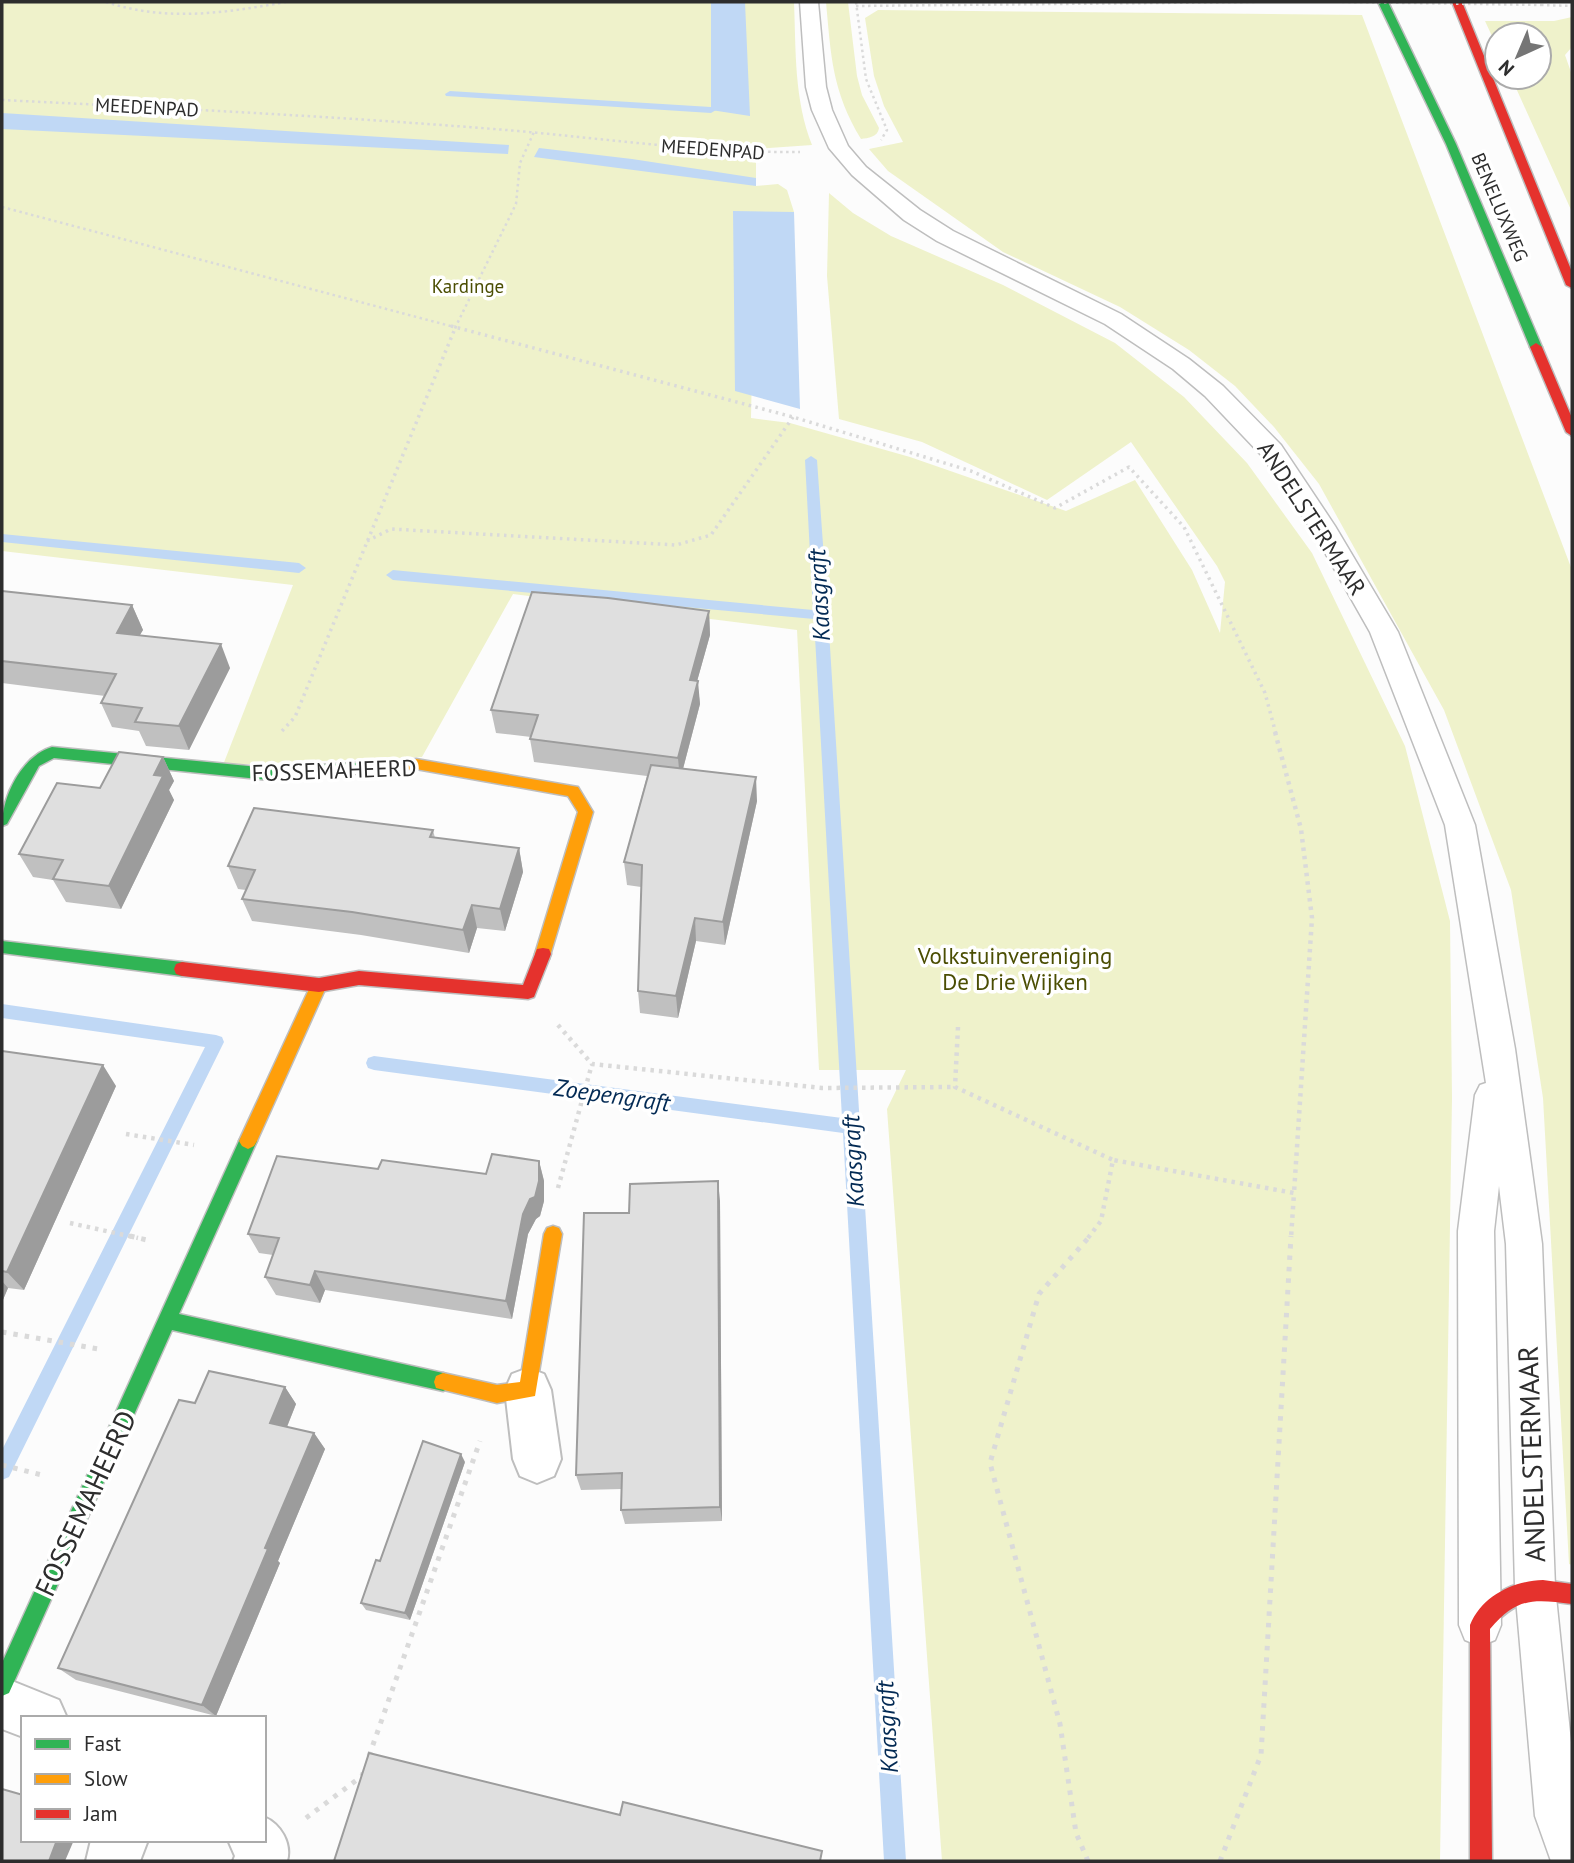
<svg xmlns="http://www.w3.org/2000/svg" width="1574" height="1863" viewBox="0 0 1574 1863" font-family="'PT Sans',sans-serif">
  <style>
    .green { fill: #eff2cb }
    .water { fill: #c0d8f5 }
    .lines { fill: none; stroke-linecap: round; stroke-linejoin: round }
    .stream { fill: #c0d8f5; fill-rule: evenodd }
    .lane-casing { stroke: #bebebe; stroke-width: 3 }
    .street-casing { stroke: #bebebe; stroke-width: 4 }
    .fast-casing { stroke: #bebebe; stroke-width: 3 }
    .slow-casing { stroke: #bebebe; stroke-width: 3 }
    .jam-casing { stroke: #bebebe; stroke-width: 3 }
    .path-far3 { stroke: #dadada; stroke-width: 2.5; stroke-dasharray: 2.5 3.5; stroke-linecap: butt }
    .path-far2 { stroke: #dadada; stroke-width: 3.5; stroke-dasharray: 2.5 4.5; stroke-linecap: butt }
    .path-far1 { stroke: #dadada; stroke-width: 4.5; stroke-dasharray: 3.5 5; stroke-linecap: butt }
    .path { stroke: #dadada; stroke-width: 5; stroke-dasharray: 4.5 7; stroke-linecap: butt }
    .lane { fill: #fff; fill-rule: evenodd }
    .street { fill: #fff; fill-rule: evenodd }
    .fast { fill: #30b455; fill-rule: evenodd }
    .slow { fill: #ff9f0a; fill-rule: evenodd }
    .jam { fill: #e5322d; fill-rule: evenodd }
    .path-bridge { stroke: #dadada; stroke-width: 2.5; stroke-dasharray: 2.5 3.5; stroke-linecap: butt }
    .wall { fill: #c0c0c0 }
    .shaded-wall { fill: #9c9c9c }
    .building { fill: #dfdfdf; stroke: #9c9c9c; stroke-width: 2 }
    .labels { text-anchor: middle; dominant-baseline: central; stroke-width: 7; stroke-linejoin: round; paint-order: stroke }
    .far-street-label { font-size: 19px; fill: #2d2d2d; stroke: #fff }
    .far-park-label { font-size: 19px; fill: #4b4e03; stroke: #fff }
    .street-label { font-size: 23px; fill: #2d2d2d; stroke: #fff }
    .park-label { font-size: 23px; fill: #4b4e03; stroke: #fff }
    .water-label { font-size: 24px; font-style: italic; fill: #032a54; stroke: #fff }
    .near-street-label { font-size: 28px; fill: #2d2d2d; stroke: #fff }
  </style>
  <rect width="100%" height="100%" fill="#fcfcfc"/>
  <path class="green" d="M 2,2 L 794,2 C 796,51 794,99 812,145 L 756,149 L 756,186 L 778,184 L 787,190 L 794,212 L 755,212 L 751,418 L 790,423 L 910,457 L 1066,511 L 1135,480 L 1192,570 L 1220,633 L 1225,582 L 1217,566 L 1131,442 L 1047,500 L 922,442 L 839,419 L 827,276 L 829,193 L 853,213 L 891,236 L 1003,285 L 1115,343 L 1184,397 L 1247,463 L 1312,553 L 1405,746 L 1450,921 L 1452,1098 L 1440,1861 L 942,1861 L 887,1109 L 906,1070 L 819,1070 L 797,630 L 513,594 L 422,757 L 223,765 L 293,585 L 2,551 Z
    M 826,2 L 848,2 L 857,76 L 862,95 L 879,128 C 878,137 868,138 861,139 C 832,91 831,56 826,2 Z
    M 878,10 L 1362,15 L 1572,570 L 1572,1565 L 1569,1564 L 1543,1098 L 1511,890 L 1444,710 L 1319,484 L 1274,427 L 1235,386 L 1189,350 L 1120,307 L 1003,252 L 888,171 L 869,149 L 903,142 L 884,106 L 874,76 L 865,18 Z
    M 1572,17 L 1572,47 L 1565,55 L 1572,75 L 1572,212 L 1511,77 L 1539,77 L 1539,35 L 1497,35 L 1497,47 L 1485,21 L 1554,21 Z"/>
  <path class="water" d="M 711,2 L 745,2 L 750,116 L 711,110 Z
    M 2,113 L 509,145 L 508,154 L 2,129 Z
    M 539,148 L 632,159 L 756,178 L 756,186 L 534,157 Z
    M 733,211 L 794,212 L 800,409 L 735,391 Z"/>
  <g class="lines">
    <path class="stream" d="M 450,91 L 711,107 L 716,110 L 711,113 L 446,96 L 445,94 Z
      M 811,456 L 817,460 L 828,615 L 906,1861 L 884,1861 L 843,1133 L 374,1070 L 368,1068 L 366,1063 L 368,1058 L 374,1056 L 842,1118 L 814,619 L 393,580 L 386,575 L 393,570 L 813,610 L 805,460 Z
      M 2,534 L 299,563 L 306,568 L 299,573 L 2,542 Z
      M 2,1004 L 216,1035 L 222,1037 L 224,1042 L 9,1477 L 2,1480 L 2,1450 L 205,1047 L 2,1018 Z"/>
    <defs>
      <path id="lane" d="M 800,2 L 818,2 L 826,87 L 832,110 L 848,146 L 866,167 L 920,210 L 953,231 L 1121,314 L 1189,359 L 1223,386 L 1281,445 L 1335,526 L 1398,632 L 1475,825 L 1515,1049 L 1542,1244 L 1555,1587 L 1572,1752 L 1572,1861 L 1551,1861 L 1535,1816 L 1515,1587 L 1506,1244 L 1499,1186 L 1494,1231 L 1501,1625 L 1495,1640 L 1480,1646 L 1465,1640 L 1459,1625 L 1458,1231 L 1475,1095 L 1480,1085 L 1486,1083 L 1445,825 L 1370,632 L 1315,535 L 1263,457 L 1205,396 L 1173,369 L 1105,324 L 937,241 L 904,220 L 852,175 L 829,148 L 812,110 L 806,87 Z"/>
      <path id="street" d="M 528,1368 L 544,1374 L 551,1390 L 561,1459 L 554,1476 L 537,1483 L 520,1476 L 513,1459 L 505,1390 L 512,1374 Z
        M 2,1677 L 59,1700 L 67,1718 L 23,1718 L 23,1737 L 2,1729 Z
        M 264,1817 C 281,1824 292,1844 287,1861 L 233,1861 L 235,1856 L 228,1840 L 264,1840 Z
        M 91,1840 L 148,1840 L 140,1861 L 86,1861 Z"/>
      <path id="fast" d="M 1378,2 L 1388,2 L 1456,144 L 1542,347 L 1540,349 L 1536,351 L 1530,347 L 1446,144 Z
        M 52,747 L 269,768 L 406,760 L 413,765 L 406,770 L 269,780 L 54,758 L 39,766 L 7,824 L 2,826 C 2,796 22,756 52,747 Z
        M 2,941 L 182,962 L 188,964 L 190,969 L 188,974 L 182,976 L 2,953 Z
        M 248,1133 L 254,1136 L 257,1141 L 179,1314 L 443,1373 L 450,1376 L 452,1382 L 450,1388 L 443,1391 L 172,1330 L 9,1693 L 2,1696 L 2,1663 L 239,1141 L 242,1136 Z"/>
      <path id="slow" d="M 416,759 L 578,787 L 593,812 L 549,959 L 537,959 L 535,954 L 578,812 L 568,796 L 416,769 L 406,770 L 399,765 L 401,761 Z
        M 319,978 L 325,980 L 327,985 L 257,1141 L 254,1146 L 248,1149 L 242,1146 L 239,1141 L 311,985 L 313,980 Z
        M 553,1226 L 559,1228 L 562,1234 L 535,1396 L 497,1403 L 436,1388 L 434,1382 L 436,1376 L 443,1373 L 497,1385 L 520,1382 L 544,1234 L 547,1228 Z"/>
      <path id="jam" d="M 1452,2 L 1462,2 L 1572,272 L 1572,288 L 1566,285 Z
        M 1536,343 L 1542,347 L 1572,418 L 1572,436 L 1566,432 L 1530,347 Z
        M 543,948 L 549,949 L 551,954 L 534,997 L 528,999 L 359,985 L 319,992 L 182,976 L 176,974 L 174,969 L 176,964 L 182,962 L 319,978 L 359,971 L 523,985 L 537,949 Z
        M 1543,1580 L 1572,1584 L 1572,1604 C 1534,1599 1517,1597 1490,1629 L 1492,1861 L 1470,1861 L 1470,1625 C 1482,1596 1513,1581 1543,1580 Z"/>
    </defs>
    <use href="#lane" class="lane-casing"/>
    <use href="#street" class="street-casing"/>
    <use href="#fast" class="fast-casing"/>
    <use href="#slow" class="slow-casing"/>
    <use href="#jam" class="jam-casing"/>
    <path class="path-far3" d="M 106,2 C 167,22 224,13 286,2
      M 856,2 L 866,79 L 887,130 L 881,140
      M 1541,5 L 1572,6
      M 856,6 L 1257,2
      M 2,100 C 166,108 330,116 494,129 C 596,137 697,153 800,152
      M 2,207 L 458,328
      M 455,328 L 516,204 L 520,163 L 534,132"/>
    <path class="path-far2" d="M 451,326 L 793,417 L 971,471 L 1055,508 L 1129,467 L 1184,527 L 1265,693 L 1276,734
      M 367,541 L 391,529 L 676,545 L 711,535 L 793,417
      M 282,731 L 295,717 L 456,326"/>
    <path class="path-far1" d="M 1275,732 L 1301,829 L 1312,918 L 1294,1193
      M 558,1025 L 592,1064 L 822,1088 L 955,1087
      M 958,1027 L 955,1087 L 1113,1160
      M 126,1134 L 194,1145
      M 558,1188 L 592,1064
      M 70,1223 L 138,1238
      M 1088,1238 L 1101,1221 L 1113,1160 L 1294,1193 L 1291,1238"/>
    <path class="path" d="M 130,1236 L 151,1241
      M 2,1332 L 98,1349
      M 2,1465 L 42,1475
      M 369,1756 L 480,1441
      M 306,1818 L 362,1776 L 365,1768
      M 1088,1861 L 1076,1833 L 1060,1724 L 990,1463 L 1039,1294 L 1090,1236
      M 1220,1861 L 1261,1755 L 1291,1236"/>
    <use href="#lane" class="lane"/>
    <use href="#street" class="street"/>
    <use href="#fast" class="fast"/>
    <use href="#slow" class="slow"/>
    <use href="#jam" class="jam"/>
    <path class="path-bridge" d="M 1342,2 L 1541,5"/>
  </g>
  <path class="wall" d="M 2,591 L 132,605 L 143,630 L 139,635 L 230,668 L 189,750 L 146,746 L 139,731 L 112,727 L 101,703 L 105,696 L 2,683 Z
    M 709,611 L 710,635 L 697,681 L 700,704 L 683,769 L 757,801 L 725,945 L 696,941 L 678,1018 L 640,1013 L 638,991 L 641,887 L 627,885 L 624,862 L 647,776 L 534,762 L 530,739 L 531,737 L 496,733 L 491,710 Z
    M 163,757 L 174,781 L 169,790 L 174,800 L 121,909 L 66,902 L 53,880 L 33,877 L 19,854 L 100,788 Z
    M 433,830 L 435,838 L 519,848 L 523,872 L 505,931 L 477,928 L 469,953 L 361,935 L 252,921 L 242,899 L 246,890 L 238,889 L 228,866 Z
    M 2,1051 L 116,1086 L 24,1290 L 8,1288 L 2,1302 Z
    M 539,1161 L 544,1181 L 544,1201 L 540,1216 L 536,1219 L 528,1234 L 512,1319 L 325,1290 L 320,1303 L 276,1295 L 265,1277 L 273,1255 L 259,1253 L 248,1234 L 378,1169 L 486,1174 Z
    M 720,1201 L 722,1521 L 625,1524 L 621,1510 L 622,1489 L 581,1490 L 576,1475 L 629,1213 Z
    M 285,1387 L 296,1404 L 287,1427 L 314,1433 L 325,1449 L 278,1561 L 280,1563 L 216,1716 L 76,1680 L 58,1668 L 195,1403 Z
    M 465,1462 L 410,1620 L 366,1610 L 361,1603 L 380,1561 Z"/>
  <path class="shaded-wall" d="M 132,605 L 143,630 L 127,657 L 117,633 Z
    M 709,611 L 710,635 L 691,703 L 690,680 Z
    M 221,644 L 230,668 L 189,750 L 179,726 Z
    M 698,681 L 700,704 L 680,780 L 678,758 Z
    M 163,757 L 174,781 L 169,790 L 174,800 L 121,909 L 109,886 L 154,775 Z
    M 756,777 L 757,801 L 725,945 L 723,922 Z
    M 519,848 L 523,872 L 505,931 L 500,909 Z
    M 472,905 L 477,928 L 469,953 L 463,930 Z
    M 695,918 L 696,941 L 678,1018 L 676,996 Z
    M 103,1065 L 116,1086 L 24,1290 L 7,1272 Z
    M 539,1161 L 544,1181 L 544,1201 L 540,1216 L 536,1219 L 528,1234 L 512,1319 L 506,1301 L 523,1214 L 530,1199 Z
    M 718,1181 L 720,1201 L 722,1521 L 720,1507 Z
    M 315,1271 L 325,1290 L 320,1303 L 310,1285 Z
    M 2,1281 L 8,1288 L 2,1302 Z
    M 285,1387 L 296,1404 L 282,1439 L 270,1423 Z
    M 314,1433 L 325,1449 L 278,1561 L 280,1563 L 216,1716 L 202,1705 L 265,1548 Z
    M 461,1454 L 465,1462 L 410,1620 L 405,1613 Z
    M 57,1840 L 74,1840 L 65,1861 L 49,1861 Z"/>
  <path class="building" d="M 2,591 L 132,605 L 117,633 L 221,644 L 179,726 L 135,722 L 142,708 L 101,703 L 116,674 L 2,661 Z
    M 532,592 L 608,598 L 709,611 L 690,680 L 698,681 L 678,758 L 530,739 L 538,715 L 491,710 Z
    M 119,752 L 163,757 L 154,775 L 163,776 L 109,886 L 53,879 L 63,860 L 19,854 L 57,783 L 100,788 Z
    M 651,765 L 756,777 L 723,922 L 695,918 L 676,996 L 638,991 L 642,865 L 624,862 Z
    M 254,808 L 433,830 L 430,837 L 519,848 L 500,909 L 472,905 L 463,930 L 352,912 L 242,899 L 255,870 L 228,866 Z
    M 2,1051 L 103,1065 L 7,1272 L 2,1271 Z
    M 492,1154 L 539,1161 L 539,1181 L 535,1197 L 530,1199 L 523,1214 L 506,1301 L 315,1271 L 310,1285 L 265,1277 L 279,1238 L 248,1234 L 277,1156 L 378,1169 L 382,1160 L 486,1174 Z
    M 718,1181 L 720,1507 L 621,1510 L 622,1473 L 576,1475 L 584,1213 L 629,1213 L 630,1184 Z
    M 209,1371 L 285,1387 L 270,1423 L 314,1433 L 265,1548 L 268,1549 L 202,1705 L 58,1668 L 179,1400 L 195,1403 Z
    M 423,1441 L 461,1454 L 405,1613 L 361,1603 L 376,1560 L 380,1561 Z
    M 369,1753 L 620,1815 L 623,1802 L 822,1851 L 820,1861 L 334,1861 Z
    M 2,1789 L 23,1795 L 23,1840 L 57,1840 L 49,1861 L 2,1861 Z"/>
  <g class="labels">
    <g class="far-street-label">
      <text transform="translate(147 107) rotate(3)">MEEDENPAD</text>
      <text transform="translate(713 149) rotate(4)">MEEDENPAD</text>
      <text transform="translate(1500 207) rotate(67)">BENELUXWEG</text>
    </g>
    <g class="far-park-label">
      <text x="468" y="286">Kardinge</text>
    </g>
    <g class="street-label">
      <text transform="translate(1312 518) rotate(57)">ANDELSTERMAAR</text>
      <text transform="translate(334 770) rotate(-2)">FOSSEMAHEERD</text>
    </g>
    <g class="park-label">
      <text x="1015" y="955">Volkstuinvereniging<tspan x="1015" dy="26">De Drie Wijken</tspan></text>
    </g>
    <g class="water-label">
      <text transform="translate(819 595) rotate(-93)">Kaasgraft</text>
      <text transform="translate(612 1095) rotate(8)">Zoepengraft</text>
      <text transform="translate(853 1161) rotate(-93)">Kaasgraft</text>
      <text transform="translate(887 1727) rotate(-93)">Kaasgraft</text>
    </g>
    <g class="near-street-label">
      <text transform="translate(1531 1454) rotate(-92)">ANDELSTERMAAR</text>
      <text transform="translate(85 1503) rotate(-65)">FOSSEMAHEERD</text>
    </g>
  </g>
  <rect width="1574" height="1863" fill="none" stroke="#2d2d2d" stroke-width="7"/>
  <rect x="21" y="1716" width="245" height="126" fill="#ffffff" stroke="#ababab" stroke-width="2"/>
  <rect x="35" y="1739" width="35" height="10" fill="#30b455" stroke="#ababab" stroke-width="2"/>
  <text x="84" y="1751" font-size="21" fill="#2d2d2d">Fast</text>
  <rect x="35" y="1774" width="35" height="10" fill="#ff9f0a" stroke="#ababab" stroke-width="2"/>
  <text x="84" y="1786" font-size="21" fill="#2d2d2d">Slow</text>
  <rect x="35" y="1809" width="35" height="10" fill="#e5322d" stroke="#ababab" stroke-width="2"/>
  <text x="84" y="1821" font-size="21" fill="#2d2d2d">Jam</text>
  <g transform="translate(1518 56) rotate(224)"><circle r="33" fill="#ffffff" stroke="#ababab" stroke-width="2"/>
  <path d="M0-5L12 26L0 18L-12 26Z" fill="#757575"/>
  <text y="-10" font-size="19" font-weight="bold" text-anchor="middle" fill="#2d2d2d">N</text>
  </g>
</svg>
